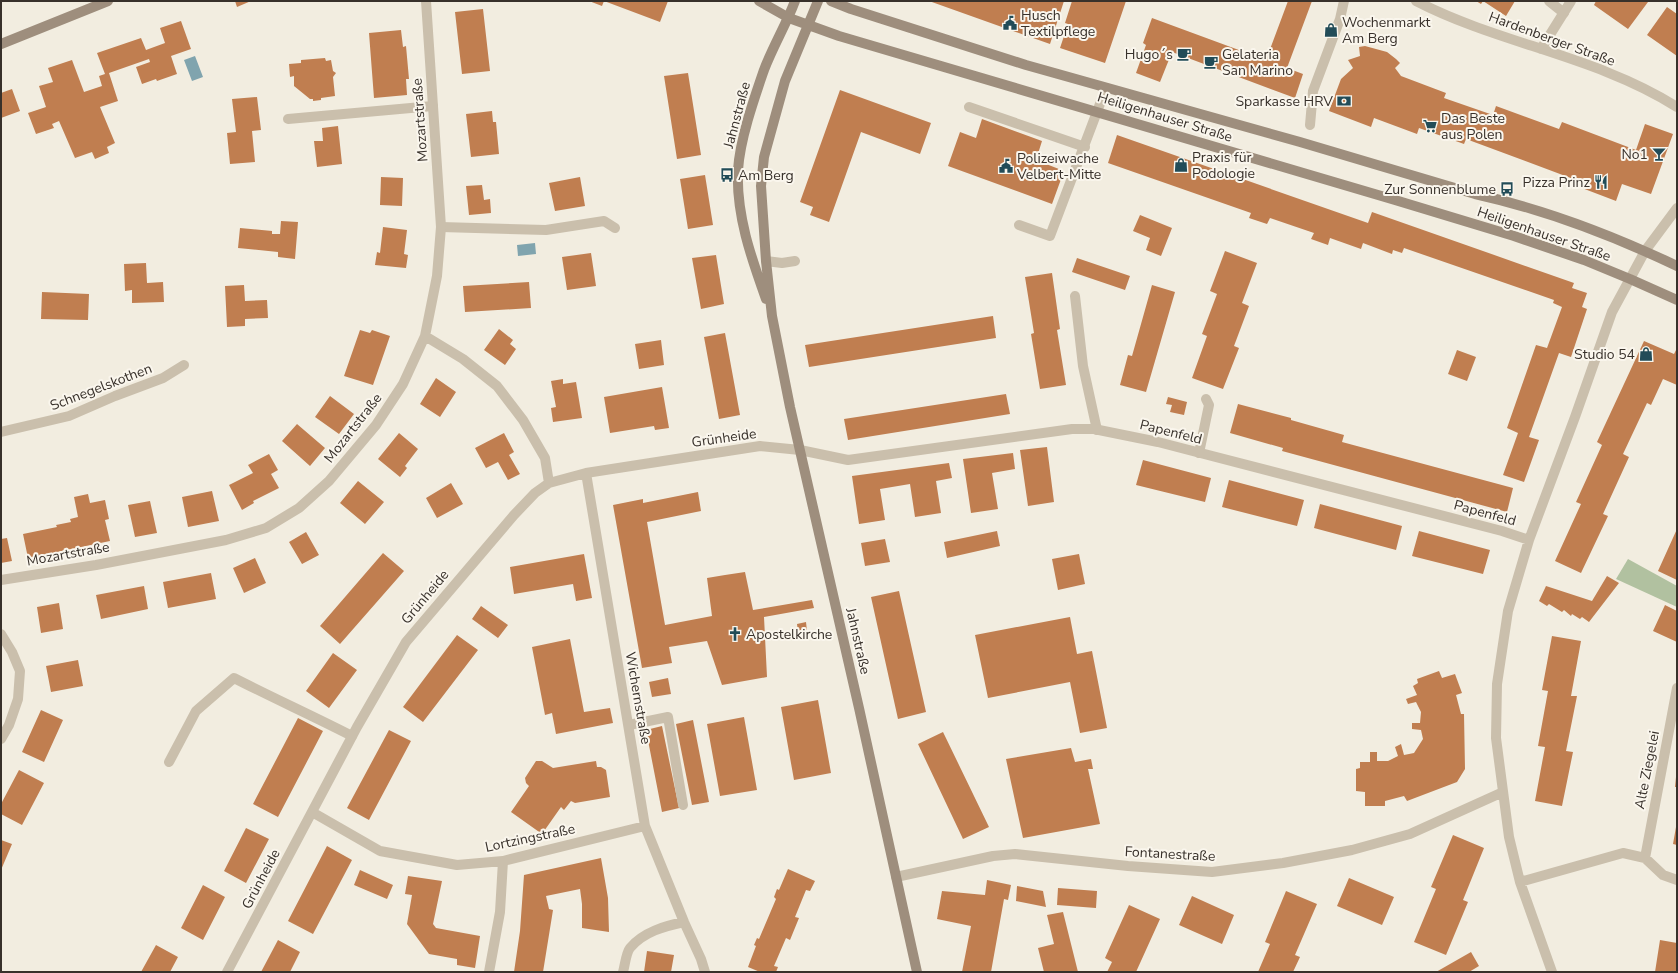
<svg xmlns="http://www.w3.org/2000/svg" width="1678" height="973" viewBox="0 0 1678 973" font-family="'Nunito Sans',sans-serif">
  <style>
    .green { fill: #b1c1a0 }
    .water { fill: #80a4ae }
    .building { fill: #c07e50 }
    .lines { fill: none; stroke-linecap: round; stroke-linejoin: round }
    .lane { stroke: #cabfac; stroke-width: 10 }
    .street { stroke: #cabfac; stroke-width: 10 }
    .secondary { stroke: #9e8e7d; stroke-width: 10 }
    .labels { text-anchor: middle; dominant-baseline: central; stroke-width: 4; stroke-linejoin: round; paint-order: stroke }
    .poi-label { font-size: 14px; fill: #38312b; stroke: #faf6ed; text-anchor: start }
    .street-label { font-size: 14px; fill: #38312b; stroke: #faf6ed }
  </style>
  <rect width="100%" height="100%" fill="#f2ede0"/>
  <path class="green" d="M 1628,559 L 1677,586 L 1677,607 L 1616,579 Z"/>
  <path class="water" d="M 195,56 L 203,77 L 192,81 L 184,60 Z
    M 535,243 L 536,254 L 518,256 L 517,245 Z"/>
  <path class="building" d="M 235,1 L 251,1 L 237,7 Z
    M 589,1 L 604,1 L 602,6 Z
    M 604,1 L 668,1 L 660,22 Z
    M 929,1 L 1064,1 L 1050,44 Z
    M 1072,1 L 1126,1 L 1105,63 L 1060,48 L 1068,24 L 1065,23 Z
    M 1288,1 L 1312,1 L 1287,68 L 1303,74 L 1295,98 L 1172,52 L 1160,82 L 1136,73 L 1146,45 L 1143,43 L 1152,18 L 1266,60 Z
    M 1476,1 L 1515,1 L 1506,16 L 1483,1 L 1481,4 Z
    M 1596,1 L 1646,1 L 1648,2 L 1628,29 L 1594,5 Z
    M 1667,7 L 1677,14 L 1677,56 L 1647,35 Z
    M 483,9 L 490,71 L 462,74 L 455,12 Z
    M 181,21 L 191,49 L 171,56 L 177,74 L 157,81 L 156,79 L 142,84 L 136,67 L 150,62 L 149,59 L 109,73 L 118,101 L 100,107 L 115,143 L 107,147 L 109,153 L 95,159 L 92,152 L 75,158 L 59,121 L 52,124 L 54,128 L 36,134 L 28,113 L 46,107 L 39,86 L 53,82 L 48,68 L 72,60 L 84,92 L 102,86 L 99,76 L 105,74 L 97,53 L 141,38 L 146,50 L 165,43 L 160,28 Z
    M 401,30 L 403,47 L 406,46 L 409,79 L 406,79 L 407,95 L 374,98 L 369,33 Z
    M 1365,46 L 1387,52 L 1396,59 L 1400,63 L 1395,68 L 1401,76 L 1446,93 L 1444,98 L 1493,115 L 1496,106 L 1559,129 L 1562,122 L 1636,150 L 1645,124 L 1673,134 L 1651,194 L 1622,184 L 1616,201 L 1574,185 L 1576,180 L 1466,139 L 1464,144 L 1419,128 L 1417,134 L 1374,118 L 1371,127 L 1329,111 L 1341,79 L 1353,68 L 1348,60 L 1360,56 L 1359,47 Z
    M 325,58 L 326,61 L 331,60 L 333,71 L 336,73 L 333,77 L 335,96 L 321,98 L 321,100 L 313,101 L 313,99 L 310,99 L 294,86 L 294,76 L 290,77 L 289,64 L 301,63 L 301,60 Z
    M 688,73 L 701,155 L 677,159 L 664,76 Z
    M 12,89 L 20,111 L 1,118 L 1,93 Z
    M 840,90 L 931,123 L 920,154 L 861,132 L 829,222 L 810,215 L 813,207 L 800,202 Z
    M 257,97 L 261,130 L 252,131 L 255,162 L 230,164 L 227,133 L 236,132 L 232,99 Z
    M 492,111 L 493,122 L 496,122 L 499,154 L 471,157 L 466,114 Z
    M 982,119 L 1042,141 L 1036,160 L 1064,171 L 1052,204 L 948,166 L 960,132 L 976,138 Z
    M 338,126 L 342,164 L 317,167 L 314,141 L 323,141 L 322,128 Z
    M 1117,135 L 1368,223 L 1372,212 L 1574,283 L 1572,288 L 1587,293 L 1582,307 L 1587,309 L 1571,357 L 1559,353 L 1529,437 L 1539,440 L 1524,482 L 1503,475 L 1518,433 L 1507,428 L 1536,345 L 1547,348 L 1562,307 L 1553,303 L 1554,300 L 1404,248 L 1402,253 L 1393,250 L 1392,254 L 1363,243 L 1361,249 L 1330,238 L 1328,245 L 1311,239 L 1314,233 L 1270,218 L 1267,224 L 1249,218 L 1251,213 L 1108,163 Z
    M 705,175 L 713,225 L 688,229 L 680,179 Z
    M 381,177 L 403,178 L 402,206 L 380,205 Z
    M 580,177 L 585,206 L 555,211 L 549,183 Z
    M 482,185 L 484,200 L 490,199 L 491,213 L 469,215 L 466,186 Z
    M 1140,215 L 1172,228 L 1161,256 L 1146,250 L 1150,238 L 1133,231 Z
    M 281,221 L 298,222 L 295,259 L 278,257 L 278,252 L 238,248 L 240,228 L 272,231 L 272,234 L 280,234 Z
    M 383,227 L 407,230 L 404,254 L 408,255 L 406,268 L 375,265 L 377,252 L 380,253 Z
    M 1225,251 L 1257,263 L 1242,303 L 1249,306 L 1234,346 L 1239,348 L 1223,389 L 1192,378 L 1207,336 L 1202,334 L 1217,294 L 1210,291 Z
    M 591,253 L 596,286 L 567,290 L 562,257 Z
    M 716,255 L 724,304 L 701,309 L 692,258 Z
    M 1077,258 L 1130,276 L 1125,290 L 1072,272 Z
    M 146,263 L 147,283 L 163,282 L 164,302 L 132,303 L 132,290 L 125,291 L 124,264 Z
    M 1052,273 L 1060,329 L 1057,330 L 1066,385 L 1040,389 L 1031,334 L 1034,333 L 1025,277 Z
    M 529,282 L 531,308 L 465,312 L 463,286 Z
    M 244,285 L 245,301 L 267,300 L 268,318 L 245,319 L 245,326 L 227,327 L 225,286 Z
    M 1152,285 L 1175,292 L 1146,392 L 1120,385 L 1128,355 L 1132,356 Z
    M 42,292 L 89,294 L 88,320 L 41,319 Z
    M 993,316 L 996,338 L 809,367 L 805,345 Z
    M 499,329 L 513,340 L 510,344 L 516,349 L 505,365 L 484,350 Z
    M 360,330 L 370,333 L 372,330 L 390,336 L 373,385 L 344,376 Z
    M 725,333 L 740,415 L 719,419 L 704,337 Z
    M 661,340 L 664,365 L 639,369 L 635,344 Z
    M 1644,341 L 1674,354 L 1677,348 L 1677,385 L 1663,379 L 1651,405 L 1647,403 L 1623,454 L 1629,457 L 1603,514 L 1608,516 L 1581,573 L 1555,561 L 1581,504 L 1576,502 L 1602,445 L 1597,442 Z
    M 1457,350 L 1476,357 L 1467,381 L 1448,374 Z
    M 436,378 L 456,392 L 440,417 L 420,404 Z
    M 563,379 L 563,384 L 576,382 L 582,418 L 553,422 L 551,408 L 556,407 L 551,381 Z
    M 662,387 L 669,428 L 655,430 L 654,426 L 610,433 L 604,397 Z
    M 1006,394 L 1010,414 L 848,440 L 844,419 Z
    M 330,396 L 354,414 L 339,434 L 315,417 Z
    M 1168,397 L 1187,402 L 1184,415 L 1170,412 L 1172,405 L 1166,404 Z
    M 1238,404 L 1291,418 L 1291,420 L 1344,435 L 1342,442 L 1513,488 L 1507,512 L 1282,451 L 1283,448 L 1230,433 Z
    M 297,424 L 325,448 L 310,466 L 282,441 Z
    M 399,433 L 418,449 L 405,466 L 407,468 L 400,477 L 378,459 Z
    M 504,433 L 514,452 L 509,455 L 520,474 L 508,480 L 498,462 L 486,468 L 475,448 Z
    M 1047,447 L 1054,502 L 1028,506 L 1020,450 Z
    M 1013,453 L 1015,469 L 992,473 L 998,509 L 971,513 L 963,459 Z
    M 269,454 L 278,470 L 271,474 L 279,488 L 253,501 L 254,503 L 242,510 L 229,485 L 253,473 L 248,465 Z
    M 1143,460 L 1211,478 L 1205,502 L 1136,485 Z
    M 949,463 L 952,478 L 936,481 L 941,513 L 915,517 L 910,484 L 880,489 L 885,520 L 859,524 L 852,476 Z
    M 1229,480 L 1304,500 L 1297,526 L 1222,507 Z
    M 358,481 L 384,502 L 365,524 L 340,503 Z
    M 451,483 L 463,504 L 437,518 L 426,498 Z
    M 212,491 L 219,521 L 188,527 L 182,497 Z
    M 698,492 L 701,511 L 647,522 L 665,625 L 712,616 L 707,578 L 725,575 L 745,572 L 753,610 L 812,600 L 814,608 L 764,617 L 767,677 L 722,685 L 707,641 L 669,647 L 672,663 L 642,668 L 613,505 L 643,499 L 643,503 Z
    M 88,494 L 90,503 L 105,500 L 109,519 L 105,520 L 110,541 L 28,558 L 23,534 L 57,527 L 56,525 L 71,522 L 70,519 L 78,517 L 74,497 Z
    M 150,501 L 157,533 L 135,537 L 128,505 Z
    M 1320,504 L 1402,526 L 1396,550 L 1314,528 Z
    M 1677,529 L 1677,580 L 1658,571 Z
    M 997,531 L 1000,546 L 947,558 L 944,542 Z
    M 1419,531 L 1490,550 L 1483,574 L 1412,556 Z
    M 306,532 L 319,555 L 302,564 L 289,542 Z
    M 7,538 L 12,561 L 1,563 L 1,539 Z
    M 885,539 L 890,562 L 865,566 L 861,543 Z
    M 383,553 L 404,571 L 340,644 L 320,626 Z
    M 584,554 L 592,598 L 576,601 L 573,584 L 514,594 L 510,567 Z
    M 1079,554 L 1085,584 L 1058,590 L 1052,559 Z
    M 255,558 L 266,583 L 244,593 L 233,568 Z
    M 211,573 L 216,599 L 168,608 L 163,582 Z
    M 1607,576 L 1619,583 L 1589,622 L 1582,617 L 1580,619 L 1572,614 L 1571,616 L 1564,610 L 1562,612 L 1549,604 L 1547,606 L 1539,601 L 1546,586 L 1592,601 Z
    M 144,586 L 148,609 L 101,619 L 96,595 Z
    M 899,591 L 926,712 L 898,719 L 871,597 Z
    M 59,603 L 63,629 L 41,633 L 37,607 Z
    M 1665,605 L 1677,611 L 1677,642 L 1653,631 Z
    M 481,606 L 508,625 L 498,638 L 472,619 Z
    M 1070,617 L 1077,654 L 1092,651 L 1107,728 L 1080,733 L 1070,682 L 988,698 L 975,635 Z
    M 806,622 L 807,631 L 798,632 L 797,624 Z
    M 457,635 L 478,650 L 423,722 L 403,707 Z
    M 1552,636 L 1581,641 L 1571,696 L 1577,696 L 1566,751 L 1573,752 L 1562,806 L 1535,801 L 1545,747 L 1538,746 L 1548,691 L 1542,690 Z
    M 570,639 L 584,712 L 610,708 L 613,723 L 556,734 L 552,713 L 545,715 L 532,647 Z
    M 333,653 L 357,670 L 329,708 L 306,691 Z
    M 78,660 L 83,686 L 51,692 L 46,666 Z
    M 1439,671 L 1442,678 L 1455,674 L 1462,693 L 1456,695 L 1461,714 L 1464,714 L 1465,769 L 1457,782 L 1407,801 L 1404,796 L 1385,801 L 1385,806 L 1365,806 L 1365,792 L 1356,791 L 1356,769 L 1360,768 L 1360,762 L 1370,762 L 1370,752 L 1377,752 L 1377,761 L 1388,761 L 1398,756 L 1395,747 L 1401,744 L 1404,755 L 1414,753 L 1423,739 L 1421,730 L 1412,729 L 1412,723 L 1420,723 L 1421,712 L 1416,702 L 1408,704 L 1406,699 L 1417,695 L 1413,686 L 1418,683 L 1417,679 Z
    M 668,678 L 671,694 L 652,697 L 649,682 Z
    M 818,700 L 831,773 L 794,780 L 781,707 Z
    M 41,710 L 63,720 L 44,762 L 22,752 Z
    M 744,717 L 757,790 L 720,796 L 707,724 Z
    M 298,718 L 323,731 L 278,817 L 253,804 Z
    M 693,720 L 709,802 L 692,805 L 676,724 Z
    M 662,726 L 679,808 L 662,812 L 646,730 Z
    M 389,730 L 411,741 L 369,820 L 347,808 Z
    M 943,732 L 989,827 L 963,839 L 918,744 Z
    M 1071,748 L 1075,762 L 1091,759 L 1093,769 L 1088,769 L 1100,824 L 1023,838 L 1006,759 Z
    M 536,761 L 542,761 L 553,768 L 596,761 L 597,767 L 601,767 L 606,770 L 610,797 L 575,803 L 571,801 L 564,810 L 561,807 L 542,834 L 511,812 L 529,786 L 526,783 L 525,778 Z
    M 19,770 L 44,783 L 22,825 L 1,814 L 1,804 Z
    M 1676,777 L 1677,777 L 1677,787 L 1675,787 Z
    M 1676,827 L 1677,827 L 1677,845 L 1673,844 Z
    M 246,828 L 269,839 L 246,883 L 224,871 Z
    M 1453,835 L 1484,848 L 1463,900 L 1468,902 L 1446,955 L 1414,942 L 1436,889 L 1431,887 Z
    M 1,840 L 12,844 L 1,870 Z
    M 327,846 L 352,860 L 313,934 L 288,921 Z
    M 601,858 L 608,898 L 609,932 L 582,928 L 582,904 L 580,889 L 546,896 L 549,909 L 553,910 L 543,972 L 514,972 L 520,931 L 524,875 Z
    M 788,869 L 815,881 L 810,891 L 806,890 L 795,917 L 799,918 L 790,940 L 786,938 L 774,966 L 778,967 L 776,972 L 760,972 L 748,967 L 756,946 L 754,945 L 757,938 L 759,939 L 776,899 L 774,897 L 777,889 L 779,890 Z
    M 360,870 L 393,885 L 387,899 L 354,885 Z
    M 408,876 L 442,881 L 433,924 L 436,928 L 480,936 L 475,968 L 457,965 L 457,959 L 429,954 L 407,924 L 412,895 L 405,894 Z
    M 1349,878 L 1394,897 L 1382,925 L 1337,906 Z
    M 987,880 L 1011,885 L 1008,900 L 1004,899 L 991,972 L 962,972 L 971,926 L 937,919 L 942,891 L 985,895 Z
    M 203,885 L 225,897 L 203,940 L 181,928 Z
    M 1017,886 L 1043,891 L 1046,907 L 1016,901 Z
    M 1058,888 L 1097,891 L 1096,908 L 1057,905 Z
    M 1286,891 L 1317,904 L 1295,955 L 1300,957 L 1293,972 L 1258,972 L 1270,944 L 1265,942 Z
    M 1192,896 L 1234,915 L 1222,944 L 1179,925 Z
    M 1129,905 L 1160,919 L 1136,972 L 1107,972 L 1112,962 L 1105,958 Z
    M 1063,912 L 1078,972 L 1044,972 L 1038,948 L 1054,944 L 1047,915 Z
    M 278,940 L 300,952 L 290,972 L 261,972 Z
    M 1660,940 L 1677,943 L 1677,972 L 1655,972 Z
    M 156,945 L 178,957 L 170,972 L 141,972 Z
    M 647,951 L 674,955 L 671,972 L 644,972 Z
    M 1471,952 L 1479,966 L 1469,972 L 1436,972 Z"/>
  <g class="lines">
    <path class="lane" d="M 1549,1 L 1564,13
      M 969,107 L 1085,147
      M 288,119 L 433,106
      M 1310,125 L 1313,91 L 1340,19 L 1344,1
      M 1019,225 L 1050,236 L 1106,88
      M 441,227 L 546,230 L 604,221 L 615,228
      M 766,261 L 782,263 L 795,261
      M 1075,296 L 1083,366 L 1097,430
      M 1199,453 L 1209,405 L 1206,399
      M 629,725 L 668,717 L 683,805
      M 169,762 L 196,711 L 234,678 C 273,698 313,716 352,736"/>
    <path class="street" d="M 1416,1 C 1499,44 1597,56 1677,107
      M 1541,49 L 1571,1
      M 425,336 L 463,359 L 497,386 L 523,420 L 545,458 L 549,483
      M 1,432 L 69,416 L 115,396 L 163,378 L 184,365
      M 586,473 L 645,826 L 684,922 L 701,959 L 705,972
      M 1,580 L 96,565 L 226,540 L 266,528 L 299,508 L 329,481 L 376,425 L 403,384 L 425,336 L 437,276 L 441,227 L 426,1
      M 1,634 L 12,652 L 20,671 L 18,699 L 9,725 L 1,739
      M 312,812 L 380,851 L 457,865 L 503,861 L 645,826
      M 1645,858 L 1677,688
      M 896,877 L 993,856 L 1015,854 L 1128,866 L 1212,872 L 1283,863 L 1352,850 L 1410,834 L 1503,792
      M 1520,882 L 1623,853 L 1645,858 L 1663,875 L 1677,880
      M 227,972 L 357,727 L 406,642 L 514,515 L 535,493 L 549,483 L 586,473 L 760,446 L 800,450 L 848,460 L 1072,429 L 1094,429 L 1158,442 L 1502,531 L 1529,540
      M 489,972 L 500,912 L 503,861
      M 623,972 C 625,965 626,953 630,948 C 643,932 665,926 684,922
      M 1552,972 L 1520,882 L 1509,837 L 1496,738 L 1497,684 L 1508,611 L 1529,540 L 1575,417 L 1612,312 L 1645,251 L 1677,208"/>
    <path class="secondary" d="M 759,1 L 789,18 L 839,36 L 1395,200 L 1514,236 L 1584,260 L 1630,279 L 1677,300
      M 818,1 L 785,81 L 764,157 L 761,186 L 766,261 L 772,316 L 790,407 L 859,708 L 917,972
      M 831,1 L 851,9 L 1026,65 L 1300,142 L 1475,194 C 1543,209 1614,236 1677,266
      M 1,44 L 108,1
      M 766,299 C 751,257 736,215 738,170 C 740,139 754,99 764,70 C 773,46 786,25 795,1"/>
  </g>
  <defs>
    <symbol id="civic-bare" viewBox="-9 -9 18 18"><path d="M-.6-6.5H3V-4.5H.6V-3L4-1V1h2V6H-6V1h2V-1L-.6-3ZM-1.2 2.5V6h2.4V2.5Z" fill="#224c58" stroke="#faf6ed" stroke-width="2.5" paint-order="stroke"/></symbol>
    <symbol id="shop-bare" viewBox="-9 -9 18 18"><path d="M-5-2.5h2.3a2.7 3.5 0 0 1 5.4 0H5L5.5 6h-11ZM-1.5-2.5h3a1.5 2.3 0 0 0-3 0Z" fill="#224c58" stroke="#faf6ed" stroke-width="2.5" paint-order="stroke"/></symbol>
    <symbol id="cafe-bare" viewBox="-9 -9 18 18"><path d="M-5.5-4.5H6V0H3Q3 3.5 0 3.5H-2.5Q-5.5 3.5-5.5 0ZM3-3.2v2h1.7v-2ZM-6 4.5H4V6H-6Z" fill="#224c58" stroke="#faf6ed" stroke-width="2.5" paint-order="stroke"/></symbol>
    <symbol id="bank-bare" viewBox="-9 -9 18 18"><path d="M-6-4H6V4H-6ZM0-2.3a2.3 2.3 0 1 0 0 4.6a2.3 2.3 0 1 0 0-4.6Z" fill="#224c58" stroke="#faf6ed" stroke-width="2.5" paint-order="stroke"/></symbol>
    <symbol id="supermarket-bare" viewBox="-9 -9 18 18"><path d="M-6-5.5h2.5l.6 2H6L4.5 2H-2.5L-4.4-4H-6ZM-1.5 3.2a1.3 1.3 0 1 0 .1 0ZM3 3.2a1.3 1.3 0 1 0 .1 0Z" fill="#224c58" stroke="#faf6ed" stroke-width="2.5" paint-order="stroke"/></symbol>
    <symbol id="bar-bare" viewBox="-9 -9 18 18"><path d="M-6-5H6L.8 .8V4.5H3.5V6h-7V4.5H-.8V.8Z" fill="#224c58" stroke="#faf6ed" stroke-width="2.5" paint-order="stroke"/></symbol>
    <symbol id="bus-bare" viewBox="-9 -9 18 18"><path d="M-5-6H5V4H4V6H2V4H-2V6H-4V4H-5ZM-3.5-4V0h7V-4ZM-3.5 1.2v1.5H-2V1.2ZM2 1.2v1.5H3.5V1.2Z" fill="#224c58" stroke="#faf6ed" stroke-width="2.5" paint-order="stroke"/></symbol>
    <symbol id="restaurant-bare" viewBox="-9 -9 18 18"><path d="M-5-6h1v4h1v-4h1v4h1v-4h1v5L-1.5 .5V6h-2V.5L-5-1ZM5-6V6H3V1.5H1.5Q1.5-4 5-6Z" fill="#224c58" stroke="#faf6ed" stroke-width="2.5" paint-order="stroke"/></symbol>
    <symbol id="church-bare" viewBox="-9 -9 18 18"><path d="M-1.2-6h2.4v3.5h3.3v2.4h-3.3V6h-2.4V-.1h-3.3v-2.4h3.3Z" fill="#224c58" stroke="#faf6ed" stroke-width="2.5" paint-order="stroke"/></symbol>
  </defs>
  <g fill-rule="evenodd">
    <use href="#civic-bare" x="1000" y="13" width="20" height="20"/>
    <use href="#shop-bare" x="1321" y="20" width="20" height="20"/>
    <use href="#cafe-bare" x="1174" y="44" width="20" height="20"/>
    <use href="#cafe-bare" x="1201" y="52" width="20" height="20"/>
    <use href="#bank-bare" x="1334" y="91" width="20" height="20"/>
    <use href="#supermarket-bare" x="1420" y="116" width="20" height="20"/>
    <use href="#bar-bare" x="1649" y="144" width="20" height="20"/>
    <use href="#shop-bare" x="1171" y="155" width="20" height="20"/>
    <use href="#civic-bare" x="996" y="156" width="20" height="20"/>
    <use href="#bus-bare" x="717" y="165" width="20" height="20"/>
    <use href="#restaurant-bare" x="1591" y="172" width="20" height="20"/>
    <use href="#bus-bare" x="1497" y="179" width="20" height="20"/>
    <use href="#shop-bare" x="1636" y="344" width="20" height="20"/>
    <use href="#church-bare" x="725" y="624" width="20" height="20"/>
  </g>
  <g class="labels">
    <g class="poi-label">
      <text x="1021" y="15">Husch<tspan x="1021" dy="16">Textilpflege</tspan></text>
      <text x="1342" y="22">Wochenmarkt<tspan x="1342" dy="16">Am Berg</tspan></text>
      <text x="1173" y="54" text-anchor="end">Hugo´s</text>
      <text x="1222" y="54">Gelateria<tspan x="1222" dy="16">San Marino</tspan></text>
      <text x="1333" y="101" text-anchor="end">Sparkasse HRV</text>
      <text x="1441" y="118">Das Beste<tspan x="1441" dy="16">aus Polen</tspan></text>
      <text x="1648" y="154" text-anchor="end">No1</text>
      <text x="1192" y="157">Praxis für<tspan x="1192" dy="16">Podologie</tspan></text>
      <text x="1017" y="158">Polizeiwache<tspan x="1017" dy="16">Velbert-Mitte</tspan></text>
      <text x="738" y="175">Am Berg</text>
      <text x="1590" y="182" text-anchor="end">Pizza Prinz</text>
      <text x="1496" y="189" text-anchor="end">Zur Sonnenblume</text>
      <text x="1635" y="354" text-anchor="end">Studio 54</text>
      <text x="746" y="634">Apostelkirche</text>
    </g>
    <g class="street-label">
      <text transform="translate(1552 39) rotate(20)">Hardenberger Straße</text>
      <text transform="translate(737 115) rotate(-75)">Jahnstraße</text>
      <text transform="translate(1165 117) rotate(17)">Heiligenhauser Straße</text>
      <text transform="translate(420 120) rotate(-94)">Mozartstraße</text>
      <text transform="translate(1544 234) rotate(19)">Heiligenhauser Straße</text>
      <text transform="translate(101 387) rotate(-21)">Schnegelskothen</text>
      <text transform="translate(353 428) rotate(-52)">Mozartstraße</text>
      <text transform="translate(1171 432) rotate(14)">Papenfeld</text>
      <text transform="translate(724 438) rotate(-8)">Grünheide</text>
      <text transform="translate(1485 513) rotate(15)">Papenfeld</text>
      <text transform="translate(68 554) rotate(-10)">Mozartstraße</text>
      <text transform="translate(425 597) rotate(-50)">Grünheide</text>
      <text transform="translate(858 641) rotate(77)">Jahnstraße</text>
      <text transform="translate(638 698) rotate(80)">Wichernstraße</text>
      <text transform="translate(1647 770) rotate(-79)">Alte Ziegelei</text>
      <text transform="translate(530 838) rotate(-12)">Lortzingstraße</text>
      <text transform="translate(1170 854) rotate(3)">Fontanestraße</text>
      <text transform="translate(261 879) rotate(-62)">Grünheide</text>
    </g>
  </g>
  <rect width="1678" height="973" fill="none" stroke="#38312b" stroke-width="4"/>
</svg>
